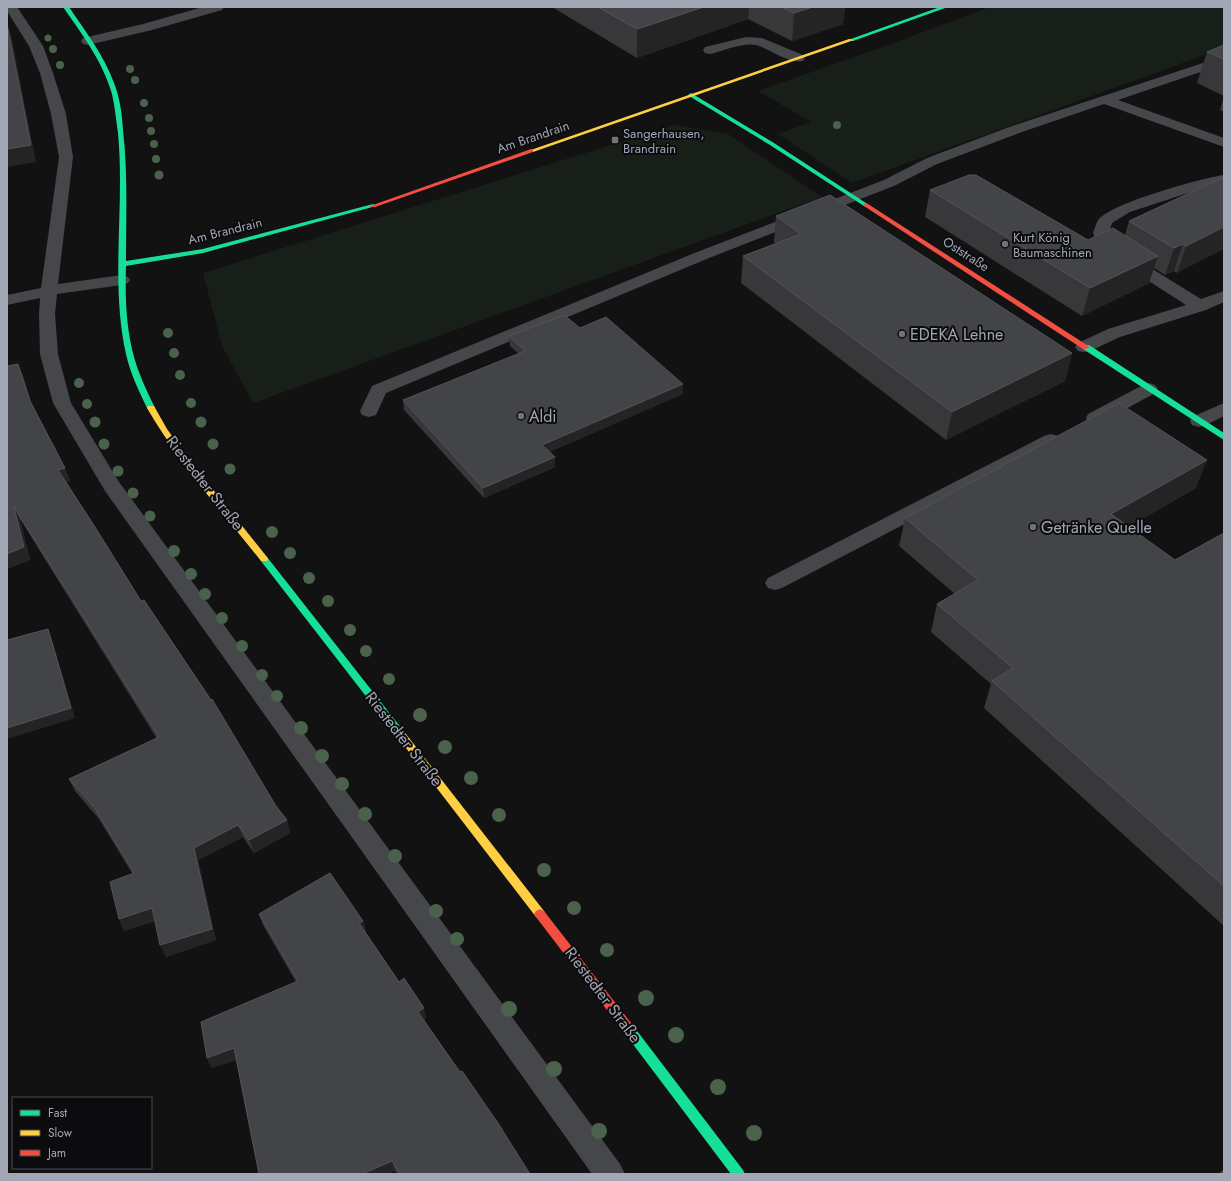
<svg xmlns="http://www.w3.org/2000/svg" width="1231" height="1181" viewBox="0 0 1231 1181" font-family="Jost,sans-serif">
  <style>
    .green { fill: #181f19 }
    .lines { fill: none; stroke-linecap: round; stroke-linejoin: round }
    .lane { fill: #46474b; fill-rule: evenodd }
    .street { fill: #46474b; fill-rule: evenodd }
    .fast { fill: #16e098; fill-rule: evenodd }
    .slow { fill: #ffcf43; fill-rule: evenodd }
    .jam { fill: #f24e42; fill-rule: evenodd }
    .tree { fill: #4a614b }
    .wall { fill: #38383b }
    .shaded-wall { fill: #242425 }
    .building { fill: #434448; stroke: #525459 }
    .poi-dot { fill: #70737c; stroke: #0c0c0e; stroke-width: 1.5 }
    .labels { text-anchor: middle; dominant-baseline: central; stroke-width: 4; stroke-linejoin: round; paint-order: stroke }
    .far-poi-label { font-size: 13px; fill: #a2a7b5; stroke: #0c0c0e; text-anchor: start }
    .far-street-label { font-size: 13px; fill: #a2a7b5; stroke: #0c0c0e }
    .poi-label { font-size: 16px; fill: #a2a7b5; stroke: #0c0c0e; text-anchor: start }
    .street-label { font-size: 16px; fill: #a2a7b5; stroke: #0c0c0e }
  </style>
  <rect width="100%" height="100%" fill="#121212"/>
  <path class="green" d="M 990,7 L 1224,7 L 1224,48 L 852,183 L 778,134 L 811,122 L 758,91 L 888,45 Z
    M 675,125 L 728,134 L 822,197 L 253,403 L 222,346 L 203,273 Z"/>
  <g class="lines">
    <path class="lane" d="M 7,7 L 17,7 L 43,46 L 53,73 L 66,114 L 73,157 L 58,284 L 122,275 L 128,277 L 130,280 L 128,283 L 122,285 L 57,294 L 55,314 L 58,354 L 71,403 L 119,482 L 620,1164 L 625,1174 L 592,1174 L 105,491 L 53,403 L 40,354 L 39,314 L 40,298 L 7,305 L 7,295 L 41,288 L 59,157 L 51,114 L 40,73 L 29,46 L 7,11 Z
      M 746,37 L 762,38 L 803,55 L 805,58 L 803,61 C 789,64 770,49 756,45 C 744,42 722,51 710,54 L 705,53 L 703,50 L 705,47 Z
      M 1224,56 L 1224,64 L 1118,100 L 1224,138 L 1224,147 L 1104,104 L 1022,132 L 937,164 L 894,186 L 709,258 L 386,393 L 376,415 L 369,417 L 362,415 L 360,411 L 372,386 L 697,252 L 884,180 L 927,158 L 1012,126 Z
      M 1224,175 L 1224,185 L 1209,186 L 1130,212 L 1112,223 L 1109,233 L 1112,244 L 1201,299 L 1224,291 L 1224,302 L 1206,310 L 1120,337 L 1090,351 L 1084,352 L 1078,351 L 1075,347 L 1078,343 L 1108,329 L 1186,305 L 1099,249 L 1093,233 C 1095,229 1096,222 1099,219 C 1113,203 1201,178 1224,175 Z
      M 1149,383 L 1155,385 L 1158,389 L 1155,393 L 1102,422 L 1095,424 L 1088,422 L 1086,418 L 1088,414 L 1143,385 Z
      M 1224,403 L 1224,416 L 1206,425 L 1199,427 L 1192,425 L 1190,421 L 1192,417 Z
      M 1051,434 L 1058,436 L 1060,440 L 1058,444 L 782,588 L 775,590 L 768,588 L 765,583 L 768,578 L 1044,436 Z"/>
    <path class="street" d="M 203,7 L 224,7 L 222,10 L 152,30 L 88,45 L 83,44 L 81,41 L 83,38 L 143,24 Z"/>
    <path class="fast" d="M 63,7 L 69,7 C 85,31 104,55 114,83 C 120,98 122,114 123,130 C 128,174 126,217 126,261 L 203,249 L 373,204 L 376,206 L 203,253 L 126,266 C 125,296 126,328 134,357 C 139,375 147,391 155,408 L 151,410 L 147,408 C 139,391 130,373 126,354 C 110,282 125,207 118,133 C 116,120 115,107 112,94 C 103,62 82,34 63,7 Z
      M 940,7 L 948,7 L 853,41 L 848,40 Z
      M 691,93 L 774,143 L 869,205 L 866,207 L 864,206 L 770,145 L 689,96 L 688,95 Z
      M 1083,345 L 1089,345 L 1224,433 L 1224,440 L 1083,349 Z
      M 264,556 L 267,557 L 402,729 L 404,732 L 402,735 L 399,736 L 396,735 L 261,561 L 260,559 L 261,557 Z
      M 627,1022 L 631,1023 L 743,1170 L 745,1174 L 731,1174 L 623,1031 L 621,1027 L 623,1023 Z"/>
    <path class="slow" d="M 849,39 L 854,40 L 533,152 L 528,151 Z
      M 148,406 L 154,406 L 167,429 L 191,462 L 267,557 L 268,559 L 267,561 L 261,561 C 221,511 179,463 147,408 Z
      M 399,728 L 402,729 L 544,911 L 546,914 L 544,917 L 540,919 L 536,917 L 396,735 L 394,732 L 396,729 Z"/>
    <path class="jam" d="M 531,149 L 533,150 L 533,152 L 375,207 L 371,207 L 370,206 Z
      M 866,203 L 868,204 L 1090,347 L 1086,349 L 1083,349 L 864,206 L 863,205 Z
      M 540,909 L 544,911 L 631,1023 L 633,1027 L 631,1031 L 627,1032 L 623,1031 L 536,917 L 534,914 L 536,911 Z"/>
  </g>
  <g class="tree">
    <circle cx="48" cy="38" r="3.5"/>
    <circle cx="53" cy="49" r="4"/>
    <circle cx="60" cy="65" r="4"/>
    <circle cx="130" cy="69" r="4"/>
    <circle cx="135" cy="80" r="4"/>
    <circle cx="144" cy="103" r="4"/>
    <circle cx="149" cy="118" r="4"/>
    <circle cx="837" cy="125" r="4"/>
    <circle cx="151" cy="131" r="4"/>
    <circle cx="154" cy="144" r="4"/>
    <circle cx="156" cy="159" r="4"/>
    <circle cx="159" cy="175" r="4.5"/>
    <circle cx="168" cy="333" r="5"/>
    <circle cx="174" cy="353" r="5"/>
    <circle cx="180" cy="375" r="5"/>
    <circle cx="79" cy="383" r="5"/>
    <circle cx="191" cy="403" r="5"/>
    <circle cx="87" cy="404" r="5"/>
    <circle cx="95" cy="422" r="5.5"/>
    <circle cx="201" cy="422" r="5.5"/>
    <circle cx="104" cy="444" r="5.5"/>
    <circle cx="213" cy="444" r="5.5"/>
    <circle cx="230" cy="469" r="5.5"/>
    <circle cx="118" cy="471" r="5.5"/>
    <circle cx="133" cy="493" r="5.5"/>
    <circle cx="150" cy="516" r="5.5"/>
    <circle cx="272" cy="532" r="6"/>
    <circle cx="174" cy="551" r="6"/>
    <circle cx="290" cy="553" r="6"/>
    <circle cx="191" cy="574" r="6"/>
    <circle cx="309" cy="578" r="6"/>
    <circle cx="205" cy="594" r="6"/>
    <circle cx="328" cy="601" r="6"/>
    <circle cx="222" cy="618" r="6"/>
    <circle cx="350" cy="630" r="6"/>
    <circle cx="242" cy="646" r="6"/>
    <circle cx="366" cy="651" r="6"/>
    <circle cx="262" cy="675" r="6"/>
    <circle cx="389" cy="679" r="6"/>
    <circle cx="277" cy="696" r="6"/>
    <circle cx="420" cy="715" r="7"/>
    <circle cx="301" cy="728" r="7"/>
    <circle cx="445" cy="747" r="7"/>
    <circle cx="322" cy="756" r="7"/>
    <circle cx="471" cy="778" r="7"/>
    <circle cx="342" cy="784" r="7"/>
    <circle cx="365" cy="814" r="7"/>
    <circle cx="499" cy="815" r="7"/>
    <circle cx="395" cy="856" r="7"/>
    <circle cx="544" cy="870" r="7"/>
    <circle cx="574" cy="908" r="7"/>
    <circle cx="436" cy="911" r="7"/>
    <circle cx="457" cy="939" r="7"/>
    <circle cx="607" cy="950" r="7"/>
    <circle cx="646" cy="998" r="8"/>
    <circle cx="509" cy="1009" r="8"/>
    <circle cx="676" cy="1035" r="8"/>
    <circle cx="554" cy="1069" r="8"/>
    <circle cx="718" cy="1087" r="8"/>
    <circle cx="599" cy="1131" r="8"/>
    <circle cx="754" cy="1133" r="8"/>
  </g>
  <path class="wall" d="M 552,7 L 845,7 L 843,24 L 792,41 L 748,19 L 637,58 Z
    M 1224,45 L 1224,96 L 1197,83 L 1207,52 Z
    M 1224,96 L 1224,112 L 1220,110 Z
    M 1224,177 L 1177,273 L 1174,271 L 1165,275 L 1154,268 L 1149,283 L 1082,316 L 925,217 L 930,190 L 1088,240 L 1125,235 L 1129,221 Z
    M 776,216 L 1072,353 L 1065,381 L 946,440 L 741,283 L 743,256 L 776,244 L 774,242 Z
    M 580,328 L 683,384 L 683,394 L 549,452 L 555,467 L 484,498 L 404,410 L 403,400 L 519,354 L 510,346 L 509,336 Z
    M 18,364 L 23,376 L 32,405 L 65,468 L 70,481 L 66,482 L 141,601 L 276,806 L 287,820 L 290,833 L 254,853 L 243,837 L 198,860 L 216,940 L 166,957 L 155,921 L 124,931 L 119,919 L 132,873 L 99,819 L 75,791 L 69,779 L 157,739 L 20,519 L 30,560 L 7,569 L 7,366 Z
    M 1196,488 L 1128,527 L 1175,560 L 1224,533 L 1224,926 L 984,708 L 991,684 L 931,632 L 937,604 L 955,594 L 899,546 L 905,518 Z
    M 259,914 L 363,921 L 366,932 L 365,932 L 399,982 L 426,1018 L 424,1020 L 530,1174 L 397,1174 L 395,1171 L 387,1174 L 259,1174 L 236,1060 L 211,1068 L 296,982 L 263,925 Z"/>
  <path class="shaded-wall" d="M 704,7 L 749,7 L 748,19 L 637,58 L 637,29 Z
    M 813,7 L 845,7 L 843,24 L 792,41 L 794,13 Z
    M 7,23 L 12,39 L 36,162 L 7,167 Z
    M 1224,227 L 1224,249 L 1177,273 L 1186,246 Z
    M 1183,244 L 1174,271 L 1165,275 L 1174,248 Z
    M 1158,256 L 1149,283 L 1082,316 L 1090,288 Z
    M 1072,353 L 1065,381 L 946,440 L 952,412 Z
    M 18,364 L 23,376 L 35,414 L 30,401 Z
    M 683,384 L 683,394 L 543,455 L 542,445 Z
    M 555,457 L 555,467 L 484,498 L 483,488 Z
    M 1207,460 L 1196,488 L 1101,542 L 1111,514 Z
    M 65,468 L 70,481 L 63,483 L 58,470 Z
    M 14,507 L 20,519 L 30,560 L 7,569 L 7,554 Z
    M 48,629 L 52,639 L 75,718 L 7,739 L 7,728 Z
    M 287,820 L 290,833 L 254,853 L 249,840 Z
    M 238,825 L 243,837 L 198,860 L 216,940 L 166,957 L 160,945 L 194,848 Z
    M 152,908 L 158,920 L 124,931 L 119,919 Z
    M 363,921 L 366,932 L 361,934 L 359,923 Z
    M 424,1008 L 426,1018 L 421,1022 L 418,1012 Z
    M 234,1048 L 238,1059 L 211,1068 L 207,1058 Z
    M 392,1161 L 395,1171 L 387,1174 L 362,1174 Z"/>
  <path class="building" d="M 598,7 L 704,7 L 637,29 Z
    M 782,7 L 813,7 L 794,13 Z
    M 7,24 L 31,145 L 7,149 Z
    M 1224,45 L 1224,59 L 1207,52 Z
    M 969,175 L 976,175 L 1088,240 L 1113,228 L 1158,256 L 1090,288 L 930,190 Z
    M 1224,177 L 1224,227 L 1186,246 L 1183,244 L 1174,248 L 1129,221 Z
    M 830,195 L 1072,353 L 952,412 L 743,256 L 801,234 L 776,216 Z
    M 564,315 L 580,328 L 606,317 L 683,384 L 542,445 L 555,457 L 483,488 L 403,400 L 525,351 L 509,336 Z
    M 18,364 L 30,401 L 65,468 L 58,470 L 95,527 L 141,601 L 144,600 L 211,700 L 212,699 L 276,806 L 287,820 L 249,840 L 238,825 L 194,848 L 212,929 L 160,945 L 152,908 L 119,919 L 110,882 L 134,873 L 94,807 L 69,779 L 159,737 L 14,507 L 24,547 L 7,554 L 7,366 Z
    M 1119,403 L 1207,460 L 1111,514 L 1175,560 L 1224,533 L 1224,886 L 992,681 L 1013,668 L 937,604 L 978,580 L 905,518 Z
    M 48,629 L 71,708 L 7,728 L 7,640 Z
    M 330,873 L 363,921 L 359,923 L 399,982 L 404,978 L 424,1008 L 418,1012 L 460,1072 L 462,1071 L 498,1123 L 530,1174 L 400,1174 L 392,1161 L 362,1174 L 259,1174 L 234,1048 L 207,1058 L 201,1022 L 298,981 L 259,914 Z
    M 1224,1170 L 1224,1174 L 1219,1174 Z"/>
  <g class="poi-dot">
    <rect x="611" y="136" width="8" height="8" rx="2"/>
    <circle cx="1005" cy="244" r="4"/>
    <circle cx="902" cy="334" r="4"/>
    <circle cx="521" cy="416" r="4"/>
    <circle cx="1033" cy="527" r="4"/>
  </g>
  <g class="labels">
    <g class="far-poi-label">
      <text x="623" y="133">Sangerhausen,<tspan x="623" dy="15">Brandrain</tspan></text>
      <text x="1013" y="237">Kurt König<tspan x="1013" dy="15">Baumaschinen</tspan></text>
    </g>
    <g class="far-street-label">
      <text transform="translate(533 137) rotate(-19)">Am Brandrain</text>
      <text transform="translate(225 231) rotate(-14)">Am Brandrain</text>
      <text transform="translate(966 254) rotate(33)">Oststraße</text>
    </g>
    <g class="poi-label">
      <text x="910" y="334">EDEKA Lehne</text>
      <text x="529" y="416">Aldi</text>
      <text x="1041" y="527">Getränke Quelle</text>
    </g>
    <g class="street-label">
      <text transform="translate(205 483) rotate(52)">Riestedter Straße</text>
      <text transform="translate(404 739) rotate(52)">Riestedter Straße</text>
      <text transform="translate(603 995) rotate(53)">Riestedter Straße</text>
    </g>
  </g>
  <rect width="1231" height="1181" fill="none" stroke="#a2a7b5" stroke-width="16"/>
  <rect x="12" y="1097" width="140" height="72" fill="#0c0c0e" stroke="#484a51"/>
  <rect x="20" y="1110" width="20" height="6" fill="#16e098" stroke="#484a51"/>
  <text x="48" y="1117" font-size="12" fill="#a2a7b5">Fast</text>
  <rect x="20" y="1130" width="20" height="6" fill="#ffcf43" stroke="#484a51"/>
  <text x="48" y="1137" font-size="12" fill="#a2a7b5">Slow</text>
  <rect x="20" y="1150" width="20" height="6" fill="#f24e42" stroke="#484a51"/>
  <text x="48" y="1157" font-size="12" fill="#a2a7b5">Jam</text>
</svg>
